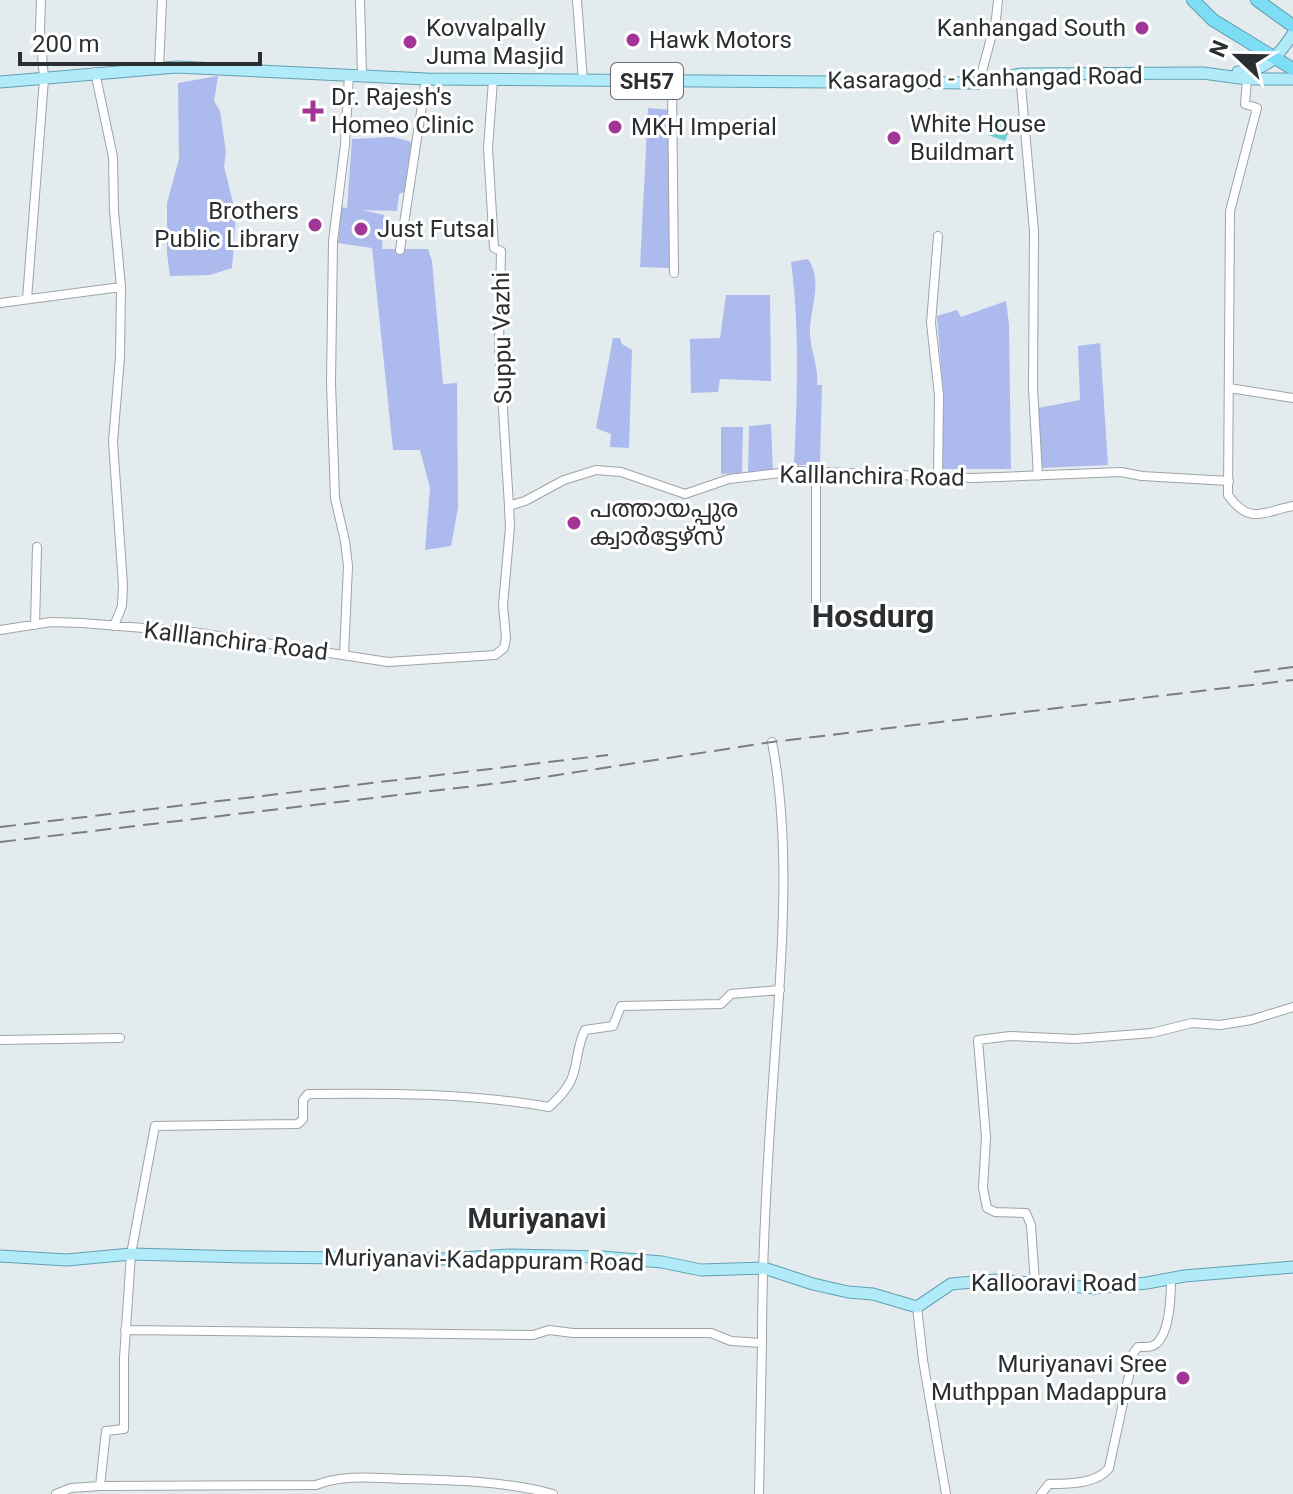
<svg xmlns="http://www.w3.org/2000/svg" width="1293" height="1494" viewBox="0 0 1293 1494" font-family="Roboto,'Noto Sans Malayalam',sans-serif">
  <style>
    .green { fill: #adbaed }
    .water { fill: #6acdce }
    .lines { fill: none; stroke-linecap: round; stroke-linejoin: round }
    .minor-casing { stroke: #9da4a9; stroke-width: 10 }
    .major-casing { stroke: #61a0b0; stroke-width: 13 }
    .highway-casing { stroke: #61a0b0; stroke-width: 14 }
    .minor { stroke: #fff; stroke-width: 8 }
    .major { stroke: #b1ebf9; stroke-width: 11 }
    .highway { stroke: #7dddf5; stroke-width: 12 }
    .rail { stroke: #797e81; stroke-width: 2; stroke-dasharray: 16 8; stroke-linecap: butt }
    .poi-dot { fill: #a13697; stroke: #fff; stroke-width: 3 }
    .labels { text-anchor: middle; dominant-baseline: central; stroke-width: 6; stroke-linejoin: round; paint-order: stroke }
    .shield { fill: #fff; stroke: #6b6d6f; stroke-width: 2 }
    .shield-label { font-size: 22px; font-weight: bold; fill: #2c2f31 }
    .poi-label { font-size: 24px; fill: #2c2f31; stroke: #fff; text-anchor: start }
    .street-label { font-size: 24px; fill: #2c2f31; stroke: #fff }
    .quarter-label { font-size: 28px; font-weight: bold; fill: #2c2f31; stroke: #fff }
    .district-label { font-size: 32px; font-weight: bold; fill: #2c2f31; stroke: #fff }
  </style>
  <rect width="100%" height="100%" fill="#e3ebef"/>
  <path class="green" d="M 218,76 L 214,101 L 220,111 L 226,152 L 224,166 L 236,215 L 232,268 L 210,275 L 170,276 L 167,253 L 167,203 L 179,159 L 178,83 Z
    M 648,108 L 670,110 L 671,268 L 640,267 Z
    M 392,137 L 409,141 L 413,145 L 405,192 L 399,194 L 397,211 L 362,210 L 384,215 L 382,249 L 428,249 L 432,261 L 443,384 L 457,383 L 458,508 L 451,546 L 425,550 L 430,488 L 420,450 L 393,450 L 372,248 L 338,243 L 341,207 L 347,208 L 352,139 Z
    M 808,259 C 824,282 809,309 810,335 C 811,353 819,367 817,385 L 822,385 L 820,463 L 794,466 C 797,398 800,329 791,262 Z
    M 726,295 L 770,295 L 771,381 L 720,379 L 718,392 L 691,393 L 690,339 L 720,338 Z
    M 1006,301 L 1009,324 L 1011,469 L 943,469 L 940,454 L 944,404 L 937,316 L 957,310 L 961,317 Z
    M 613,338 L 620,338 L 622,344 L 632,350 L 629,448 L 610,447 L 611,434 L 596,428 Z
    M 1100,343 L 1108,465 L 1040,468 L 1038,408 L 1080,400 L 1078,346 Z
    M 771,424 L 773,471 L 748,473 L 749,426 Z
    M 721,427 L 743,427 L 742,473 L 721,474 Z"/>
  <path class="water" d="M 994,119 L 1012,124 L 1005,141 L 988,135 Z"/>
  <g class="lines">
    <defs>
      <path id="minor" d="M 360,0 L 362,76
        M 577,0 L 583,81
        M 159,68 L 162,0
        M 95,72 L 113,157 L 114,211 L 121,287 L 120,357 L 113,442 L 123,585 L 122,606 L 114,626
        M 1020,74 L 1034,231 L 1033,388 L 1038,476
        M 1247,79 L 1245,104 L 1257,108 L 1230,211 L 1228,495 C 1249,525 1263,512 1293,506
        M 493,80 L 488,148 L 494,248 L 501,251 L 499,345 L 509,506
        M 672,81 L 674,273
        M 979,83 L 996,19 L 998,0
        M 400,250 L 426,79
        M 27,299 L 44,79 L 40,29 L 41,0
        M 0,303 L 121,287
        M 1229,388 L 1293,398
        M 938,477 L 939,395 L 931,323 L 938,236
        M 816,604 L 816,472
        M 35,625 L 37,547
        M 0,630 L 51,622 L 82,623 L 193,632 L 388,662 L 495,655 L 504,648 L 506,638 L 503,605 L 510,527 L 509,506 L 525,501 L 564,480 L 596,470 L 621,472 L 685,494 L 729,479 L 797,471 L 973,478 L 1121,472 L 1142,476 L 1229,481
        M 344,654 L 348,566 L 345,541 L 335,498 L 331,383 L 333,241 L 345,145 L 349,75
        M 0,1040 L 120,1038
        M 1035,1284 L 1031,1225 L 1026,1213 L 995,1212 L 987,1208 L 983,1188 L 986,1137 L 978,1040 L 1010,1036 L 1075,1039 L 1152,1033 L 1192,1023 L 1220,1025 L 1251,1020 L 1293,1007
        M 917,1307 L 923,1360 L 946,1494
        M 125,1330 L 533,1335 L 549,1330 L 573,1333 L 711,1333 L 731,1341 L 762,1343 C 762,1241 769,1140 776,1039 C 783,944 790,835 772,742
        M 100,1486 L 106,1431 L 124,1429 L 124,1358 L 131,1254 L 155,1126 L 298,1124 L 303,1119 L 303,1100 L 308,1094 C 388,1093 470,1093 549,1107 C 558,1099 569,1088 573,1075 C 578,1060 577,1046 585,1030 L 613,1026 L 621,1006 L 721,1004 L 731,994 L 780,990
        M 56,1494 L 71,1488 L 100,1486 L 316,1485 C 343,1474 375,1478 403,1479 C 454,1480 504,1481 553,1494
        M 759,1494 L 762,1343
        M 1041,1494 L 1049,1484 C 1068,1484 1097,1484 1109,1468 L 1134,1352 L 1138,1347 C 1145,1347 1152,1348 1157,1343 C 1170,1331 1171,1295 1171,1278"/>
      <path id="major" d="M 1238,72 C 1267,71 1278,56 1293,34
        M 0,82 L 177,67 L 426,79 L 979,83 L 1020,74 L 1203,73 L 1247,79 L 1293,79
        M 0,1256 L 67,1260 L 131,1254 L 246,1257 L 445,1259 L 509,1255 L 602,1257 L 662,1262 L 701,1270 L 764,1268 L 813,1284 L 848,1292 L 873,1294 L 917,1307 L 951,1284 L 995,1280 L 1095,1288 L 1147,1283 L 1184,1276 L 1293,1267"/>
      <path id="highway" d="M 1193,0 L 1213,20 L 1293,69
        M 1257,0 L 1293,26"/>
    </defs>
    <use href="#minor" class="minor-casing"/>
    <use href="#major" class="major-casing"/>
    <use href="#highway" class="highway-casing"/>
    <use href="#minor" class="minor"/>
    <use href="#major" class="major"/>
    <use href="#highway" class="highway"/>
    <path class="rail" d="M 1254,672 L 1293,667
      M 0,827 L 608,755
      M 0,842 L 525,780 L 772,742 L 1293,680"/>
  </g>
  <g class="poi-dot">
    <circle cx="1142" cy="28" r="8"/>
    <circle cx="633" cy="40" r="8"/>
    <circle cx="410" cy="42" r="8"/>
    <path d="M309 99h8v8h8v8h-8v8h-8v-8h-8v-8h8z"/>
    <circle cx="615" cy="127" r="8"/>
    <circle cx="894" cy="138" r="8"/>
    <circle cx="315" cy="225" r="8"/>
    <circle cx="361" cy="229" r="8"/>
    <circle cx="574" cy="523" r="8"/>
    <circle cx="1183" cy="1378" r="8"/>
  </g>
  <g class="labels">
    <rect class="shield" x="611" y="63" width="72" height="36" rx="6"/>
    <g class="shield-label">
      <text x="647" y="81">SH57</text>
    </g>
    <g class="poi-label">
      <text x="426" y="28">Kovvalpally<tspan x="426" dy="28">Juma Masjid</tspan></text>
      <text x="1126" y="28" text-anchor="end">Kanhangad South</text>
      <text x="649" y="40">Hawk Motors</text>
      <text x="331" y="97">Dr. Rajesh's<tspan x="331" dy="28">Homeo Clinic</tspan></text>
      <text x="910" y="124">White House<tspan x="910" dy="28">Buildmart</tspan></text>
      <text x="631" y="127">MKH Imperial</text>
      <text x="299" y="211" text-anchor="end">Brothers<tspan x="299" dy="28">Public Library</tspan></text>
      <text x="377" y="229">Just Futsal</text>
      <text x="590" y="509">പത്തായപ്പുര<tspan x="590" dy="28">ക്വാർട്ടേഴ്സ്</tspan></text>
      <text x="1167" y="1364" text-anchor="end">Muriyanavi Sree<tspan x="1167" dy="28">Muthppan Madappura</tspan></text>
    </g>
    <g class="street-label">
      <text transform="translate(985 78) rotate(-1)">Kasaragod - Kanhangad Road</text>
      <text transform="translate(502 338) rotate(-91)">Suppu Vazhi</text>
      <text transform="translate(872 476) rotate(1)">Kalllanchira Road</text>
      <text transform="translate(236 641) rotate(7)">Kalllanchira Road</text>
      <text transform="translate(484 1260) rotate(1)">Muriyanavi-Kadappuram Road</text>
      <text x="1054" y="1283">Kallooravi Road</text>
    </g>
    <g class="quarter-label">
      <text x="537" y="1218">Muriyanavi</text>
    </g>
    <g class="district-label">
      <text x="873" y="616">Hosdurg</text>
    </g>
  </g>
  <g transform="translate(1237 56) rotate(292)" stroke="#ffffff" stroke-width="6" paint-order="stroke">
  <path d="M0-6L14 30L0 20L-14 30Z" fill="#2c2f31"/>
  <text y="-12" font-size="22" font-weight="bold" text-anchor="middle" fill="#2c2f31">N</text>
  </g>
  <path d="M20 52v12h240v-12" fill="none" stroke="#2c2f31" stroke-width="4"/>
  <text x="32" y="52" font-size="24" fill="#2c2f31" stroke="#ffffff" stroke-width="6" paint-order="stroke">200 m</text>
</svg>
